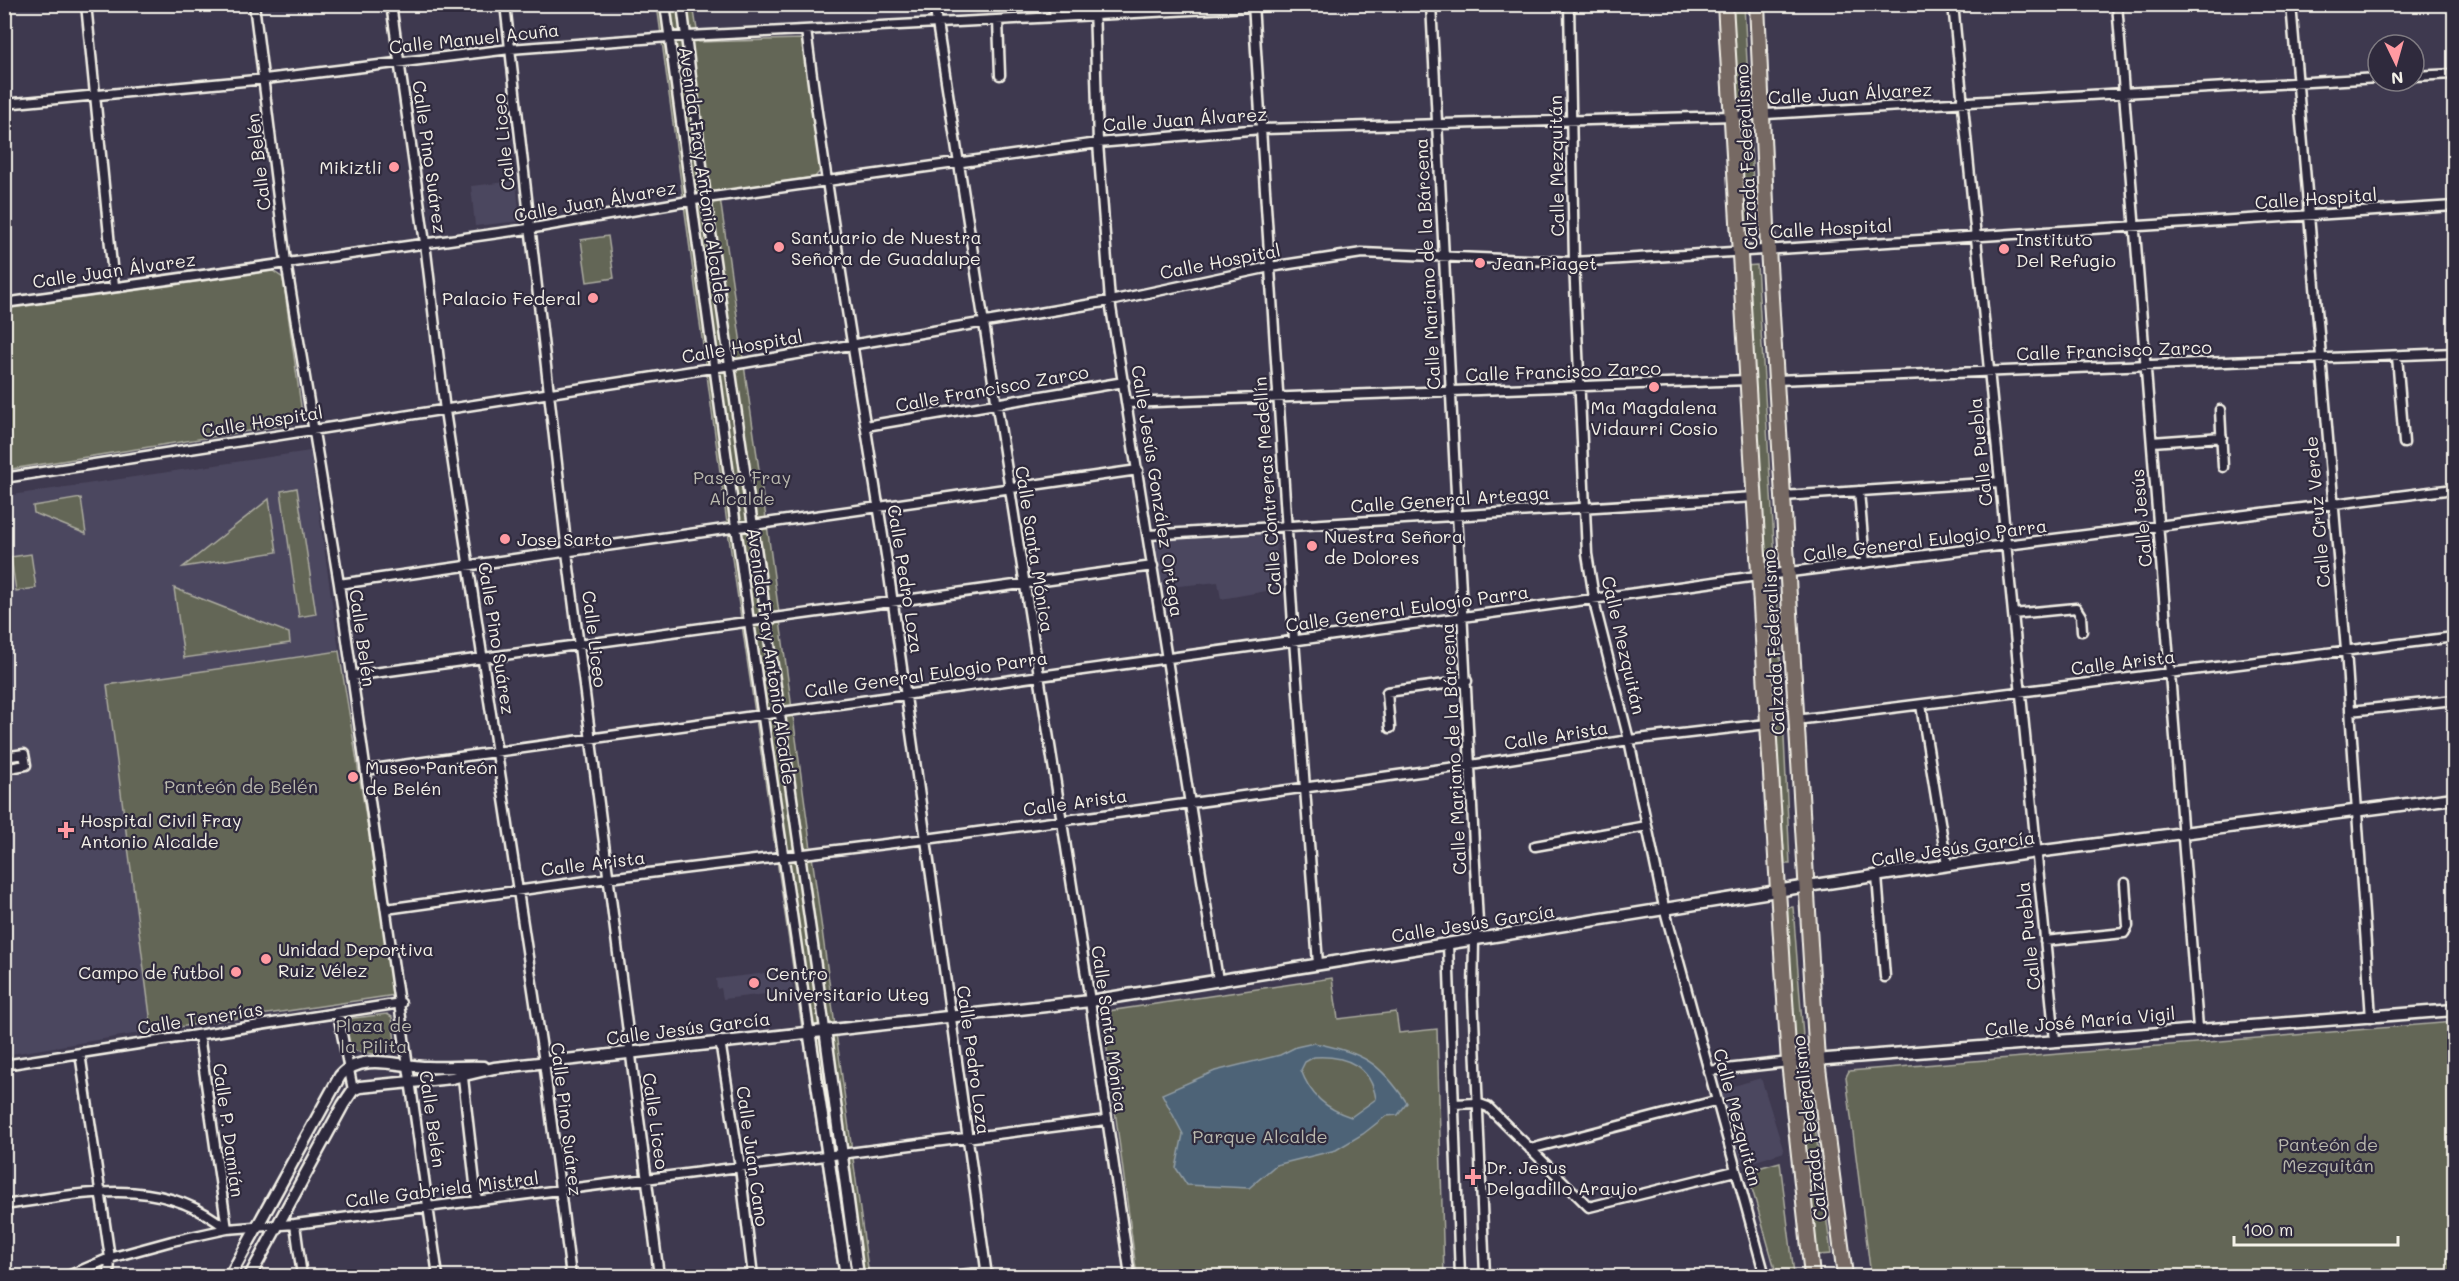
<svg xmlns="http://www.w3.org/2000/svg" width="2459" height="1281" viewBox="0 0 2459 1281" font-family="Mali,sans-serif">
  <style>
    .built { fill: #4c475f }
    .green { fill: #646657; stroke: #acaca0; stroke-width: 1.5 }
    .water { fill: #4d6477; stroke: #909ca4; stroke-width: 1.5; fill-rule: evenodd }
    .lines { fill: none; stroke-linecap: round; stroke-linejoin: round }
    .minor-casing { stroke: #f4f1e8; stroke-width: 13 }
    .tertiary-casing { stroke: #f4f1e8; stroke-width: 15 }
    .primary-casing { stroke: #f4f1e8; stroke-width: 18 }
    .minor { stroke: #2f2a3d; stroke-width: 8 }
    .tertiary { stroke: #2f2a3d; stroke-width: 10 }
    .primary { stroke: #766964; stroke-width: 14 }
    .poi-dot { fill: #ff9aa2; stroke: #2f2a3d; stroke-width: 2 }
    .labels { text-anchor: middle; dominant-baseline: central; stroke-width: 4.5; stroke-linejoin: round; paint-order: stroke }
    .street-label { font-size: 18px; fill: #f4f1e8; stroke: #2f2a3d }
    .poi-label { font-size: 18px; fill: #f4f1e8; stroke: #2f2a3d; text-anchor: start }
    .park-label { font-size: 18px; fill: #bab9ae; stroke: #2f2a3d }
  </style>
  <rect width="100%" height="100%" fill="#3e394f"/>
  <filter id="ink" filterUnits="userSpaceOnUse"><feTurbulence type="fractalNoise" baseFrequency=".0167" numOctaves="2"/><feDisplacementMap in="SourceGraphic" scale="12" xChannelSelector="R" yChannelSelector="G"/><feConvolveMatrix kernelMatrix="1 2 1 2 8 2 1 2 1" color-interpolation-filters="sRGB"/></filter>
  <g filter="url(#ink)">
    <path class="built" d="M 516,181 L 520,221 L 475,226 L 471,186 Z
      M 310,451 L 339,651 L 107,685 L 152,1031 L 5,1055 L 5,496 Z
      M 1276,532 L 1278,589 L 1221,599 L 1218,582 L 1160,588 L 1153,540 Z
      M 791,970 L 793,991 L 723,999 L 721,988 L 717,989 L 716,979 Z
      M 1761,1078 L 1784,1152 L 1743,1165 L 1720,1090 Z"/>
    <path class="green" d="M 657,5 L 693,5 L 699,42 L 802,39 L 820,171 L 815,177 L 719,191 L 767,525 L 869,1276 L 839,1276 L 729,538 Z
      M 1730,5 L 1744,5 L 1749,99 L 1736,100 Z
      M 1750,129 L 1756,234 L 1743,234 L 1737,130 Z
      M 608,236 L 614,278 L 587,282 L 581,240 Z
      M 1757,265 L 1775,559 L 1762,560 L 1744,266 Z
      M 273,271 L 283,278 L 302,413 L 292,424 L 5,470 L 5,309 Z
      M 297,488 L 316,614 L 299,617 L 281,491 Z
      M 81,498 L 86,534 L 34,513 L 33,506 Z
      M 269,499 L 277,552 L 183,567 Z
      M 31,554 L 36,588 L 16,591 L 11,557 Z
      M 174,588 L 289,633 L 290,643 L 184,658 Z
      M 1777,589 L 1790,864 L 1785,864 L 1781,813 L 1774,791 L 1763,590 Z
      M 339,651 L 395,995 L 152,1031 L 107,685 Z
      M 1793,907 L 1804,1049 L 1792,1050 L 1780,908 Z
      M 1332,978 L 1338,1019 L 1396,1012 L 1399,1033 L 1437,1029 L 1444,1276 L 1137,1276 L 1102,1012 Z
      M 387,1014 L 392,1017 L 395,1042 L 393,1048 L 380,1055 L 355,1051 L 349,1042 L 344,1022 L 346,1019 Z
      M 2454,1022 L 2454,1276 L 1871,1276 L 1846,1077 L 1849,1071 Z
      M 1809,1079 L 1831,1254 L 1818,1255 L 1794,1080 Z
      M 1780,1162 L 1794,1274 L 1777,1276 L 1747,1171 Z"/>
    <path class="water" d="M 1314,1043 C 1362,1052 1380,1062 1407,1103 L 1398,1115 L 1386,1116 L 1363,1134 L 1336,1150 L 1276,1165 L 1249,1188 L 1187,1185 L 1176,1168 L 1183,1134 L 1162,1094 L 1215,1071 L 1280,1055 L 1296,1047 ZM 1314,1057 C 1346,1055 1371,1066 1376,1099 L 1351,1117 C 1326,1109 1310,1095 1301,1070 L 1305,1062 Z"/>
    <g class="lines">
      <defs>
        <path id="minor" d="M 86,4 L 114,286
          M 254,4 L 286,262 L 339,584 L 438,1276
          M 391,4 L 425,243 L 445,411 L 544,1062 L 571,1276
          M 505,4 L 567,552 L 659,1276
          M 665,4 L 749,622 L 809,1030
          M 682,4 L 706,198 L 825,1029
          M 934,4 L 1090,1001 L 1130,1276
          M 1053,4 L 1055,17
          M 1094,4 L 1098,143 L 1110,301 L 1218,980
          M 1253,4 L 1294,640 L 1318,964
          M 1431,4 L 1478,923 L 1474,940 L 1473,995 L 1485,1276
          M 1569,4 L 1574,262 L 1587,554 L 1596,610 L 1629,740 L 1664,907 L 1765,1276
          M 1953,4 L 2055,1040
          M 2117,4 L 2198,1028
          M 2291,4 L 2346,650 L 2371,1018
          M 998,20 L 1000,75
          M 806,30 C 829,210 860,388 888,568 C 923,804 955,1040 987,1276
          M 2414,76 L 2454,74
          M 4,104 L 265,79 L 510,49 L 669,37 L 1307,4
          M 4,303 L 528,229 L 706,198 L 1098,143 L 1261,129 L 1733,116 L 2378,78
          M 2397,356 L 2404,443
          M 1776,380 L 2454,353
          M 1127,403 L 1748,380
          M 2220,410 L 2223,467
          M 866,426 L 1124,382
          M 2152,442 L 2222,437
          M 4,478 L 744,363 L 1110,301 L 1270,267 L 1362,253 L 1574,262 L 2454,206
          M 1859,491 L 1865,563
          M 1783,496 L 2000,482
          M 1149,535 L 1754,497
          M 339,584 L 1138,470
          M 2013,614 L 2076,608 L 2081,616 L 2082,631
          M 352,676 L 1153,566
          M 1921,705 L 1947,865
          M 2350,711 L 2454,700
          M 1796,720 L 2454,637
          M 1390,728 L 1387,692 L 1467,681
          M 4,757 L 24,754 L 26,765 L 4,769
          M 366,770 L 1750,577 L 2454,489
          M 1535,846 L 1647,826
          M 1877,876 L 1885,977
          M 386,909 L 608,878 L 926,839 L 1471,765 L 1629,740 L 1767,724
          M 2045,941 L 2124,933 L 2128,926 L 2125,883
          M 1448,944 L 1460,1276
          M 338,1014 L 353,1090
          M 199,1035 L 227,1229
          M 720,1041 L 740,1167 L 753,1276
          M 80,1053 L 110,1258 L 109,1276
          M 4,1065 L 401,1003
          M 462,1069 L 477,1201
          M 1708,1071 L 1789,1062
          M 1454,1104 L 1477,1103 L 1488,1107 L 1589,1207 L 1735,1171
          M 1530,1149 L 1715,1101
          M 4,1205 C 83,1194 160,1173 227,1229
          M 295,1224 L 302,1276
          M 68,1276 L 110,1258 L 172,1241 L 227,1229 L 295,1224 L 1106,1120
          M 951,1276 L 986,1272"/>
        <path id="tertiary" d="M 825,1029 L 858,1276
          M 809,1030 L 846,1276
          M 1789,1062 L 2454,1010
          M 230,1276 L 340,1076 C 362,1051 400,1067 428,1067 C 447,1068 466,1066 484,1067
          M 250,1276 L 343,1105 L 353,1090 L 360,1087 L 452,1078 L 494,1068 L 1090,1001 L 1814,885 L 2036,852 L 2454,798"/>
        <path id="primary" d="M 1725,4 L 1778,890 L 1789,1062 L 1812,1276
          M 1757,4 L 1768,248 L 1817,1060 L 1845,1276"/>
      </defs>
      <use href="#minor" class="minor-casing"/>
      <use href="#tertiary" class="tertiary-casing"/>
      <use href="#primary" class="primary-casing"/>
      <use href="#minor" class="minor"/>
      <use href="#tertiary" class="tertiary"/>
      <use href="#primary" class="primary"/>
    </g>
  </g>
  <g class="poi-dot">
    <circle cx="394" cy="167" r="6"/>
    <circle cx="779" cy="247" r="6"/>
    <circle cx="2004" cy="249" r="6"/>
    <circle cx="1480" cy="263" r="6"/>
    <circle cx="593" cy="298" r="6"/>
    <circle cx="1654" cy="387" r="6"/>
    <circle cx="505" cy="539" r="6"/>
    <circle cx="1312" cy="546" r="6"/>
    <circle cx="353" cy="777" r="6"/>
    <path d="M63 821h6v6h6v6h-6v6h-6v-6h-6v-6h6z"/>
    <circle cx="266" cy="959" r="6"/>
    <circle cx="236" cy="972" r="6"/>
    <circle cx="754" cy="983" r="6"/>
    <path d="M1470 1168h6v6h6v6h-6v6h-6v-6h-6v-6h6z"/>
  </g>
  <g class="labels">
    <g class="street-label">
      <text transform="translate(474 38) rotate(-6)">Calle Manuel Acuña</text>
      <text transform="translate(1850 93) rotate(-3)">Calle Juan Álvarez</text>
      <text transform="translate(1185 119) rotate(-4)">Calle Juan Álvarez</text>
      <text transform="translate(503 142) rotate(-96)">Calle Liceo</text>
      <text transform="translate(430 157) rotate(82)">Calle Pino Suárez</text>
      <text transform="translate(1746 157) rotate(-93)">Calzada Federalismo</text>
      <text transform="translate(258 162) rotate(-97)">Calle Belén</text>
      <text transform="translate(1556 166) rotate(-91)">Calle Mezquitán</text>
      <text transform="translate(704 175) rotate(82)">Avenida Fray Antonio Alcalde</text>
      <text transform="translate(2316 198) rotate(-4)">Calle Hospital</text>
      <text transform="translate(595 201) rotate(-10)">Calle Juan Álvarez</text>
      <text transform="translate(1831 228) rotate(-3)">Calle Hospital</text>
      <text transform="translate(1220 261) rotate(-11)">Calle Hospital</text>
      <text transform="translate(1427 264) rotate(-93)">Calle Mariano de la Bárcena</text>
      <text transform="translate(114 270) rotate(-8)">Calle Juan Álvarez</text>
      <text transform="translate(742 346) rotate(-10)">Calle Hospital</text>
      <text transform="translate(2114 350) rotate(-2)">Calle Francisco Zarco</text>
      <text transform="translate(1563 371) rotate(-2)">Calle Francisco Zarco</text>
      <text transform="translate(992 388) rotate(-10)">Calle Francisco Zarco</text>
      <text transform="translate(262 421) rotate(-9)">Calle Hospital</text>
      <text transform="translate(1980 452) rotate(-96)">Calle Puebla</text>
      <text transform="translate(1267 486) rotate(-94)">Calle Contreras Medellín</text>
      <text transform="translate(1158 491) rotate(81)">Calle Jesús González Ortega</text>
      <text transform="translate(1450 499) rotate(-4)">Calle General Arteaga</text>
      <text transform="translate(2317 512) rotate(-95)">Calle Cruz Verde</text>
      <text transform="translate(2141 518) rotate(-95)">Calle Jesús</text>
      <text transform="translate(1925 540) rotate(-7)">Calle General Eulogio Parra</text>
      <text transform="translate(1035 549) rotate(81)">Calle Santa Mónica</text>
      <text transform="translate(906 579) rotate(81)">Calle Pedro Loza</text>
      <text transform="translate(1407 608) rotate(-8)">Calle General Eulogio Parra</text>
      <text transform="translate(363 638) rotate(82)">Calle Belén</text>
      <text transform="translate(497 638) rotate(81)">Calle Pino Suárez</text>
      <text transform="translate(595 639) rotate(83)">Calle Liceo</text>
      <text transform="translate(1773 642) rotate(-93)">Calzada Federalismo</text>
      <text transform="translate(1624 645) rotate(77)">Calle Mezquitán</text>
      <text transform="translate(772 656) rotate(82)">Avenida Fray Antonio Alcalde</text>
      <text transform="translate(2123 662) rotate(-7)">Calle Arista</text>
      <text transform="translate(926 674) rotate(-8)">Calle General Eulogio Parra</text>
      <text transform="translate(1556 735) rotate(-9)">Calle Arista</text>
      <text transform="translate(1453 749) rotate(-93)">Calle Mariano de la Bárcena</text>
      <text transform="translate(1075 802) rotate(-8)">Calle Arista</text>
      <text transform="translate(1953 848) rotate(-8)">Calle Jesús García</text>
      <text transform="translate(593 863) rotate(-7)">Calle Arista</text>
      <text transform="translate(1473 923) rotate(-9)">Calle Jesús García</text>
      <text transform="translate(2028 936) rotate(-96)">Calle Puebla</text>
      <text transform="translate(200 1018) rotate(-9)">Calle Tenerías</text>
      <text transform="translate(2080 1021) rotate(-5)">Calle José María Vigil</text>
      <text transform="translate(688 1028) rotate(-7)">Calle Jesús García</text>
      <text transform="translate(1110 1029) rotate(82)">Calle Santa Mónica</text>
      <text transform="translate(974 1060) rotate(82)">Calle Pedro Loza</text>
      <text transform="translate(1738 1117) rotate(75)">Calle Mezquitán</text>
      <text transform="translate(433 1119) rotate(82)">Calle Belén</text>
      <text transform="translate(567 1119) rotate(83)">Calle Pino Suárez</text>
      <text transform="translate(656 1121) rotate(82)">Calle Liceo</text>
      <text transform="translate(1809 1128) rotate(-97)">Calzada Federalismo</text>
      <text transform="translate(229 1130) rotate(82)">Calle P. Damián</text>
      <text transform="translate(753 1156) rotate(82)">Calle Juan Cano</text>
      <text transform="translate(442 1189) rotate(-7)">Calle Gabriela Mistral</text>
    </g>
    <g class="poi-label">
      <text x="382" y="167" text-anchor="end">Mikiztli</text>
      <text x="791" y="237">Santuario de Nuestra<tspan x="791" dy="21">Señora de Guadalupe</tspan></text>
      <text x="2016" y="239">Instituto<tspan x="2016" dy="21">Del Refugio</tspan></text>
      <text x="1492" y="263">Jean Piaget</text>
      <text x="581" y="298" text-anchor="end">Palacio Federal</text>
      <text x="1654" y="407" text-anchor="middle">Ma Magdalena<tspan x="1654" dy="21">Vidaurri Cosio</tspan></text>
      <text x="1324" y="536">Nuestra Señora<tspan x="1324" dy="21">de Dolores</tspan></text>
      <text x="517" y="539">Jose Sarto</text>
      <text x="365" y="767">Museo Panteón<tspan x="365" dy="21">de Belén</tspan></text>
      <text x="80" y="820">Hospital Civil Fray<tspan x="80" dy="21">Antonio Alcalde</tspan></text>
      <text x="278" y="949">Unidad Deportiva<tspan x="278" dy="21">Ruiz Vélez</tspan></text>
      <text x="224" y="972" text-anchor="end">Campo de futbol</text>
      <text x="766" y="973">Centro<tspan x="766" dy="21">Universitario Uteg</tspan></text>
      <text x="1486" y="1167">Dr. Jesus<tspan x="1486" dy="21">Delgadillo Araujo</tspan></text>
    </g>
    <g class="park-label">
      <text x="742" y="477">Paseo Fray<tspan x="742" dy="21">Alcalde</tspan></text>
      <text x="241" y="786">Panteón de Belén</text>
      <text x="374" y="1025">Plaza de<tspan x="374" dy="21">la Pilita</tspan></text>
      <text x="1260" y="1136">Parque Alcalde</text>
      <text x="2328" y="1144">Panteón de<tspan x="2328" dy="21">Mezquitán</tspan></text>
    </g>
  </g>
  <rect width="2459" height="1281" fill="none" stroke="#2f2a3d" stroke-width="24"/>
  <rect x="12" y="12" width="2435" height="1257" fill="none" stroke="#f4f1e8" stroke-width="2" filter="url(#ink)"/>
  <g transform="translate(2396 63) rotate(175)"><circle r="28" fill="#2f2a3d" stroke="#7e7a81" stroke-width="1.5"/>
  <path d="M0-4.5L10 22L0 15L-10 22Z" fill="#ff9aa2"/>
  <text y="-9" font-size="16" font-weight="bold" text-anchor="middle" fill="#f4f1e8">N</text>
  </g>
  <path d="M2234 1236v9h164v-9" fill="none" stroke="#f4f1e8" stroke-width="3"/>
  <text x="2243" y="1236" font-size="18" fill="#f4f1e8" stroke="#2f2a3d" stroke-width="4.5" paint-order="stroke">100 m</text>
</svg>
